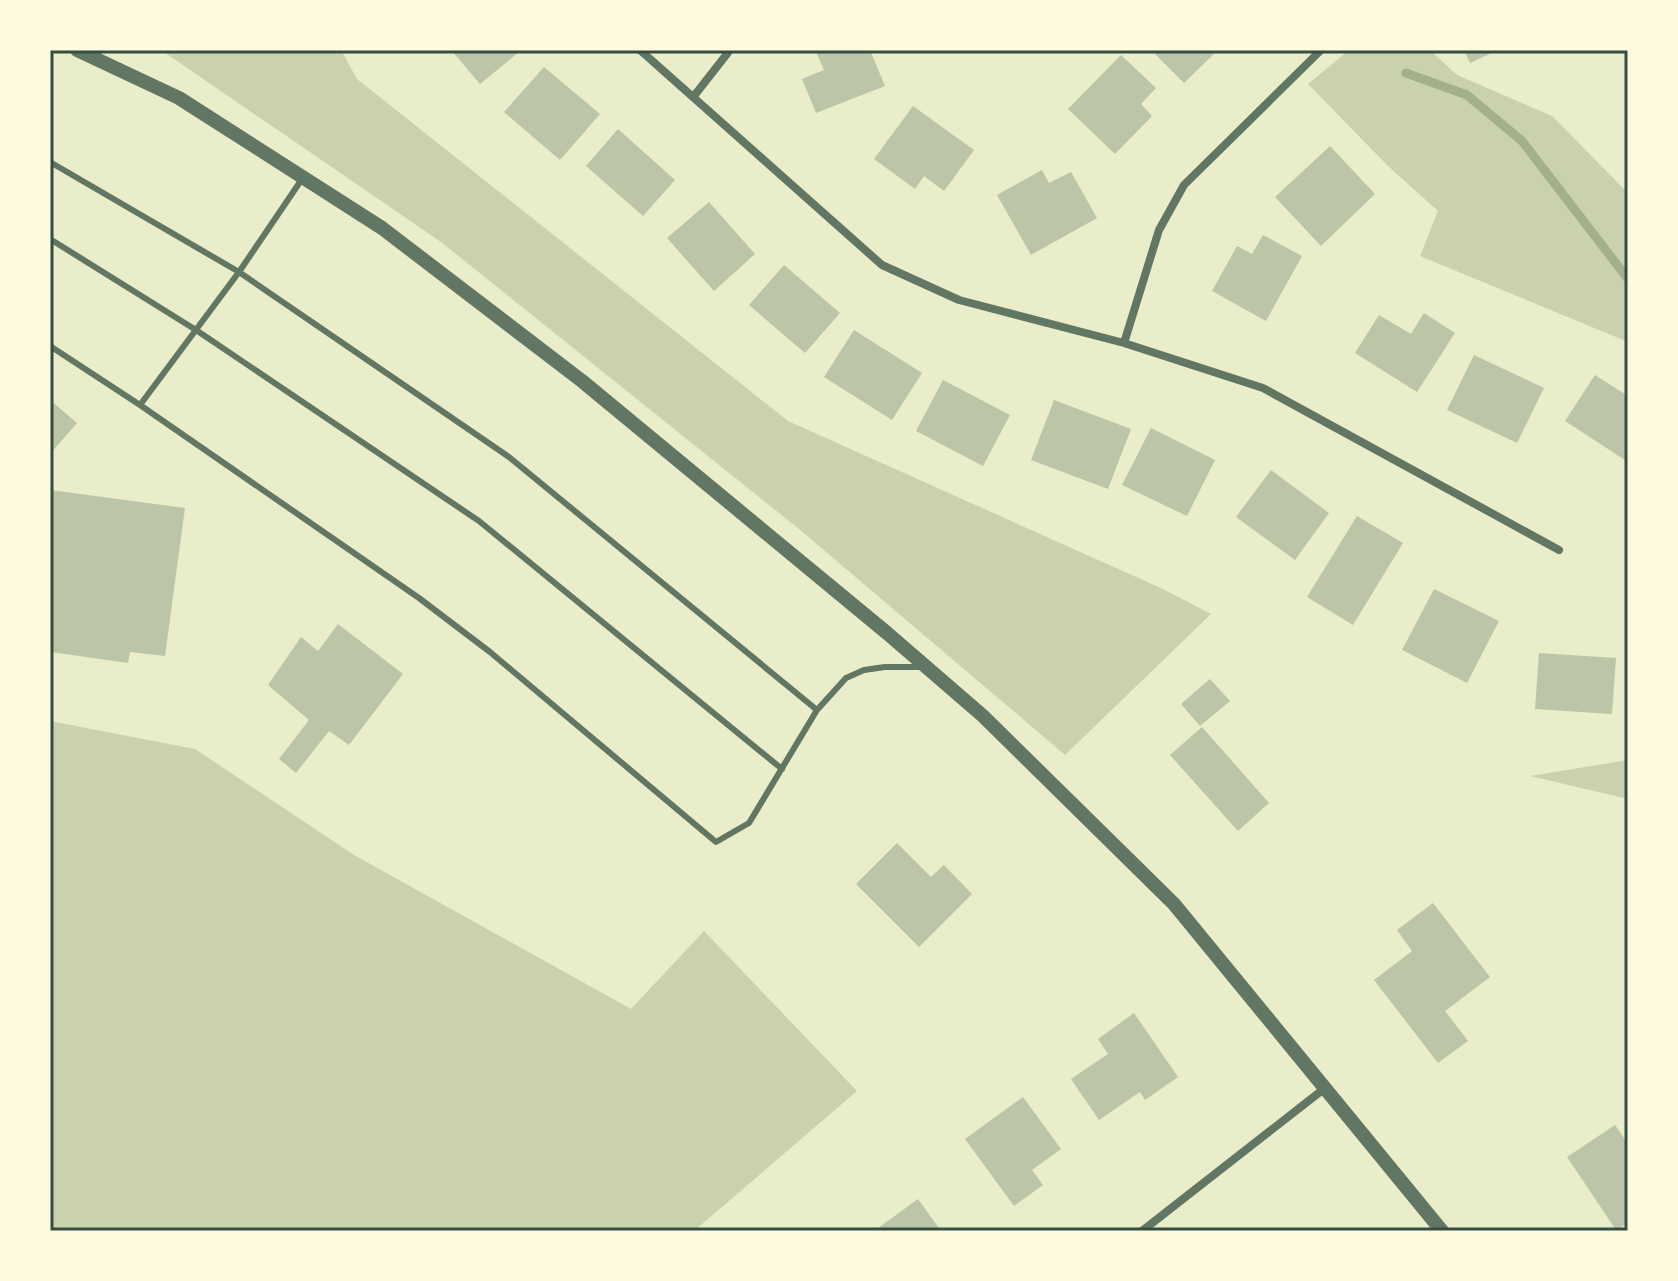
<svg xmlns="http://www.w3.org/2000/svg" width="1678" height="1281" viewBox="0 0 1678 1281" font-family="'Public Sans',sans-serif">
  <style>
    .green { fill: #cad2ad }
    .lines { fill: none; stroke-linecap: round; stroke-linejoin: round }
    .stream { stroke: #a3b18a; stroke-width: 9 }
    .building { fill: #bcc5a7 }
    .service { stroke: #617663; stroke-width: 6 }
    .minor { stroke: #617663; stroke-width: 8 }
    .tertiary { stroke: #617663; stroke-width: 14 }
    .neatline { fill: none; stroke: #344e41; stroke-width: 3 }
  </style>
  <rect width="100%" height="100%" fill="#e9edc9"/>
  <path class="green" d="M 161,50 L 341,50 L 357,79 L 788,421 L 1163,589 L 1211,614 L 1065,755 L 799,529 L 441,242 Z
    M 1349,50 L 1430,50 L 1457,75 L 1552,116 L 1628,193 L 1628,342 L 1420,256 L 1438,211 L 1389,167 L 1308,84 Z
    M 50,721 L 195,749 L 354,855 L 631,1009 L 704,931 L 857,1091 L 694,1231 L 50,1231 Z
    M 1628,760 L 1628,799 L 1530,776 Z"/>
  <g class="lines">
    <path class="stream" d="M 1406,73 L 1467,95 L 1522,141 L 1628,279"/>
  </g>
  <path class="building" d="M 451,50 L 518,50 L 519,52 L 480,84 Z
    M 821,50 L 870,50 L 885,86 L 816,113 L 802,79 L 824,70 L 816,52 Z
    M 1151,50 L 1218,50 L 1184,83 Z
    M 1464,50 L 1498,50 L 1470,63 Z
    M 1121,55 L 1156,88 L 1141,104 L 1152,116 L 1115,154 L 1068,109 Z
    M 544,67 L 600,114 L 560,160 L 504,112 Z
    M 913,106 L 974,150 L 944,191 L 924,176 L 915,189 L 874,159 Z
    M 618,129 L 675,180 L 643,216 L 586,166 Z
    M 1330,146 L 1375,194 L 1321,246 L 1275,197 Z
    M 1042,170 L 1049,183 L 1071,172 L 1097,218 L 1031,255 L 997,195 Z
    M 709,202 L 755,254 L 714,291 L 667,238 Z
    M 1263,235 L 1302,256 L 1266,321 L 1212,291 L 1237,246 L 1252,254 Z
    M 784,265 L 840,313 L 805,353 L 749,305 Z
    M 1424,313 L 1455,333 L 1417,392 L 1355,353 L 1379,315 L 1411,334 Z
    M 854,330 L 922,373 L 892,420 L 824,377 Z
    M 1474,355 L 1544,388 L 1517,443 L 1447,410 Z
    M 1595,375 L 1628,396 L 1628,462 L 1565,421 Z
    M 943,380 L 1010,415 L 983,466 L 916,431 Z
    M 50,400 L 77,423 L 50,454 Z
    M 1054,400 L 1131,429 L 1108,489 L 1031,460 Z
    M 1151,428 L 1215,460 L 1187,516 L 1122,485 Z
    M 1271,470 L 1329,513 L 1295,560 L 1236,517 Z
    M 50,490 L 185,508 L 165,656 L 130,652 L 128,663 L 51,652 Z
    M 1357,516 L 1403,543 L 1353,625 L 1307,597 Z
    M 1434,589 L 1499,621 L 1467,683 L 1402,650 Z
    M 338,624 L 403,674 L 349,745 L 329,731 L 296,773 L 279,759 L 309,720 L 268,685 L 301,637 L 318,651 Z
    M 1539,653 L 1616,658 L 1612,714 L 1535,709 Z
    M 1210,679 L 1230,701 L 1200,726 L 1181,704 Z
    M 1202,727 L 1269,803 L 1238,831 L 1170,755 Z
    M 897,843 L 931,877 L 944,865 L 972,894 L 919,947 L 856,884 Z
    M 1433,903 L 1490,977 L 1445,1011 L 1468,1041 L 1438,1063 L 1374,980 L 1412,951 L 1397,930 Z
    M 1134,1013 L 1178,1077 L 1145,1100 L 1140,1092 L 1099,1120 L 1071,1079 L 1108,1054 L 1098,1039 Z
    M 1023,1097 L 1061,1149 L 1032,1170 L 1043,1185 L 1014,1206 L 965,1139 Z
    M 1615,1125 L 1628,1144 L 1628,1223 L 1616,1230 L 1567,1157 Z
    M 918,1199 L 941,1231 L 874,1231 Z"/>
  <g class="lines">
    <path class="service" d="M 50,162 L 239,272 L 509,457 L 817,710
      M 302,179 L 239,272 L 140,405 L 419,598 L 490,652 L 716,842 L 749,823 L 817,710 L 846,678 L 864,670 L 885,667 L 923,667
      M 50,239 L 196,330 L 479,521 L 782,769
      M 50,346 L 140,405"/>
    <path class="minor" d="M 640,50 L 882,265 L 959,300 L 1124,343 L 1263,388 L 1559,550
      M 694,96 L 730,50
      M 1124,343 L 1159,230 L 1184,185 L 1321,50
      M 1142,1231 L 1325,1088"/>
    <path class="tertiary" d="M 77,50 L 179,98 L 382,228 L 582,381 L 887,633 L 983,716 L 1174,904 L 1442,1231"/>
  </g>
  <rect width="1678" height="1281" fill="none" stroke="#fefae0" stroke-width="104"/>
  <rect x="52" y="52" width="1574" height="1177" class="neatline"/>
</svg>
